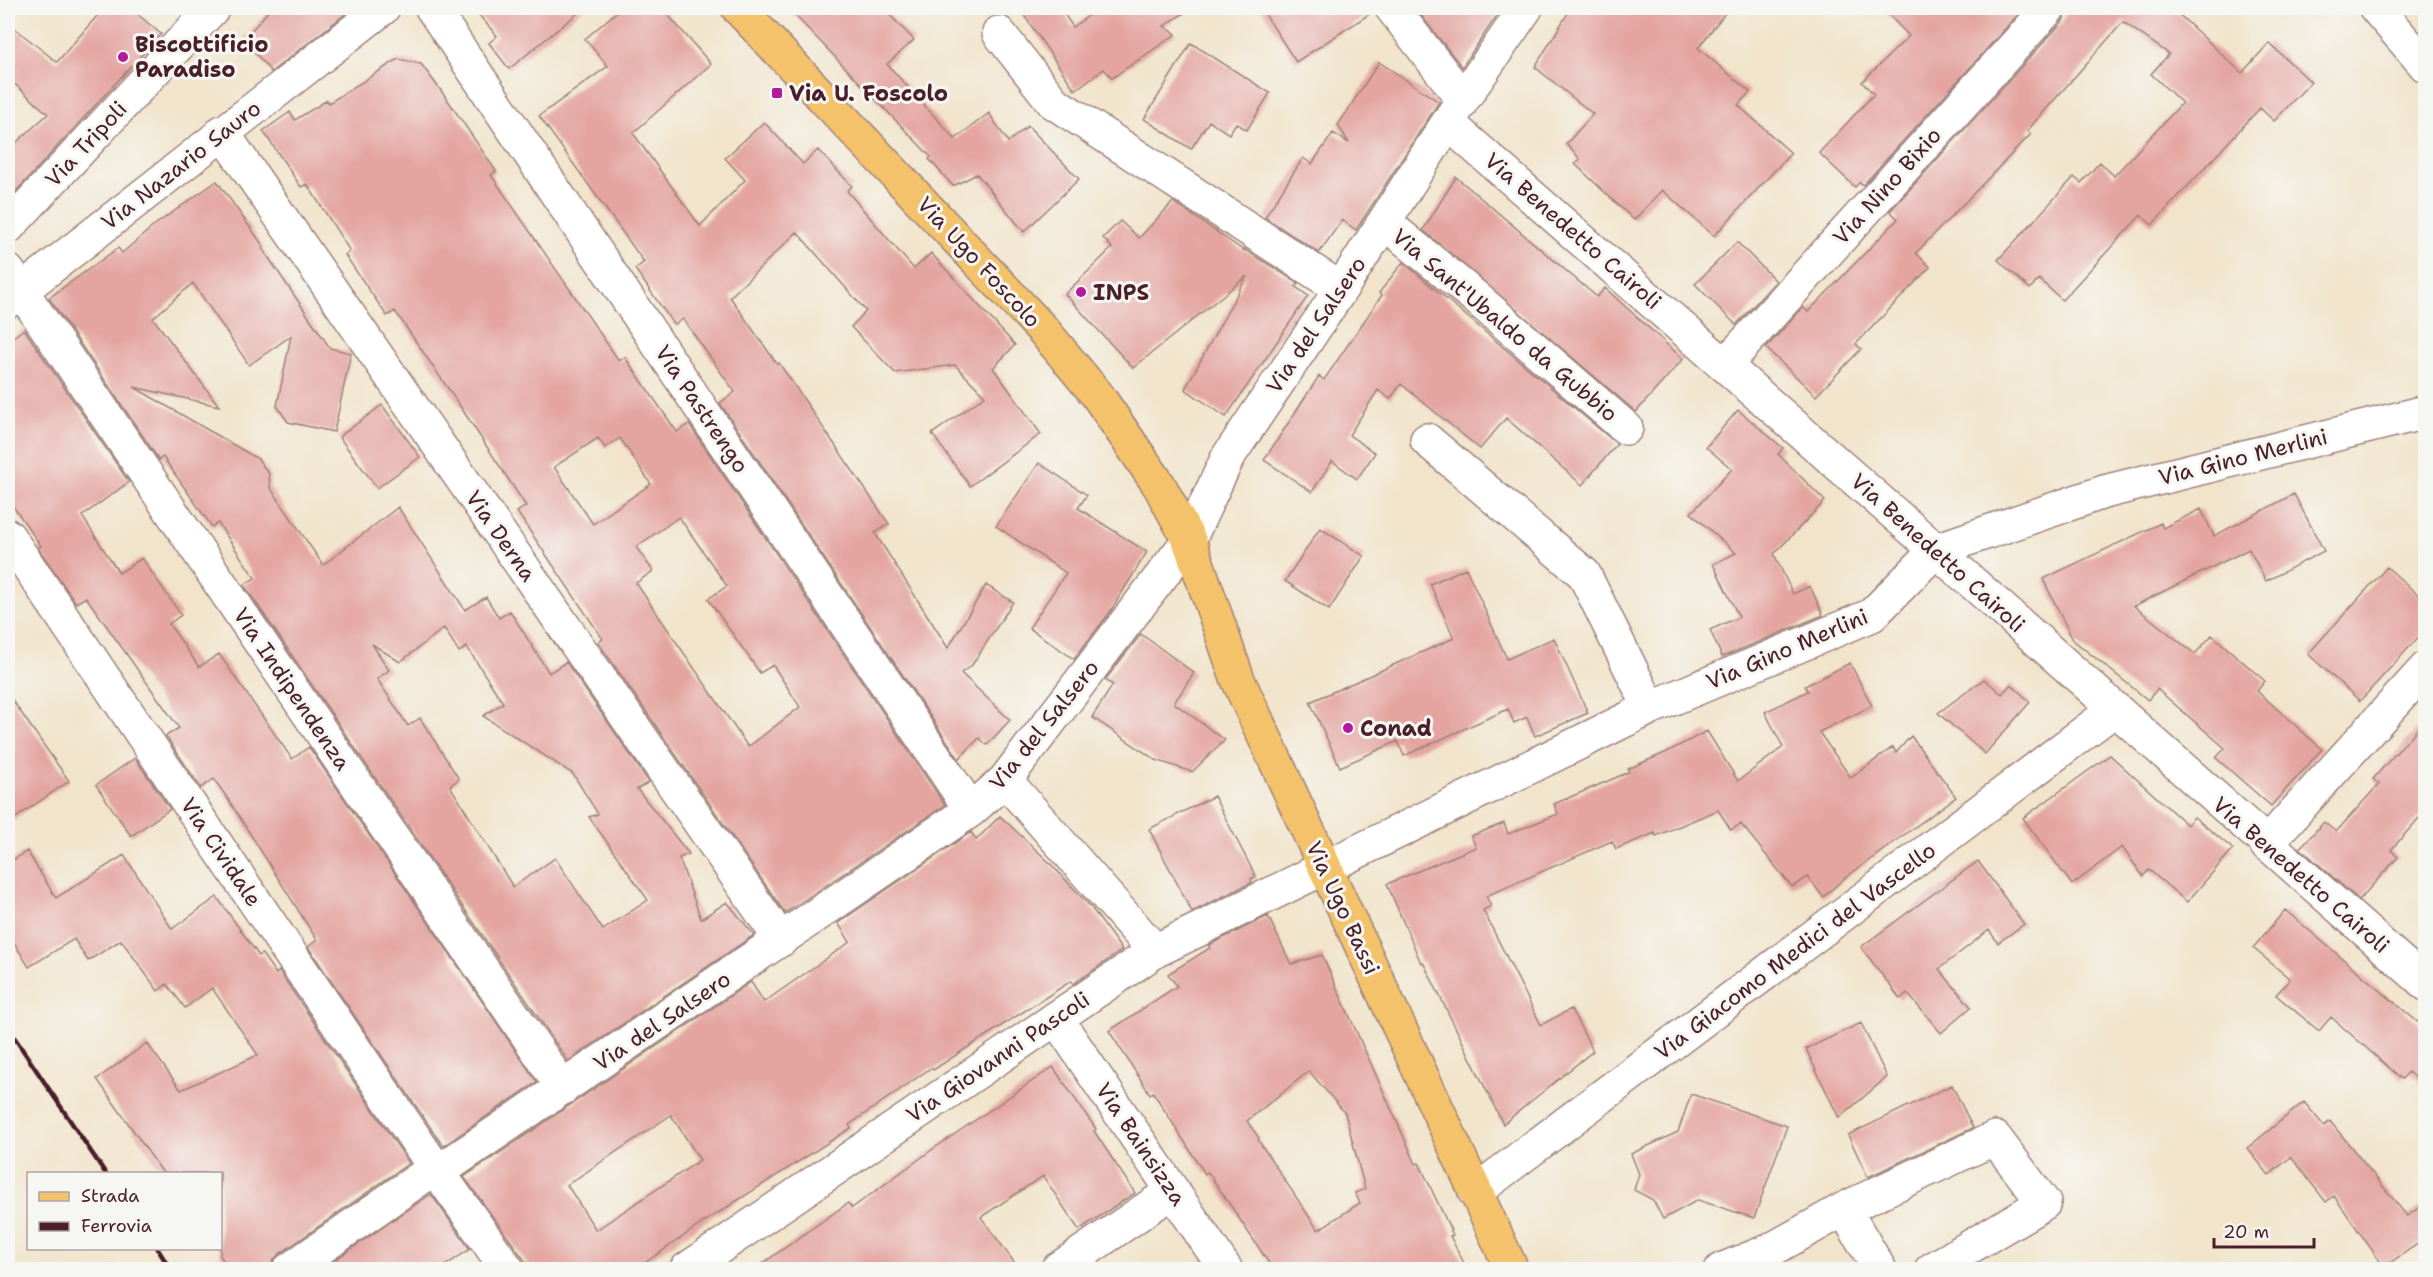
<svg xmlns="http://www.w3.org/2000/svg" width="2433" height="1277" viewBox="0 0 2433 1277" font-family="'Shantell Sans',sans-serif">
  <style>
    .building { fill: #e4a5a0; fill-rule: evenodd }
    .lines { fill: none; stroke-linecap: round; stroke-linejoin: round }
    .minor-casing { stroke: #9e827b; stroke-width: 36 }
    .major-casing { stroke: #9e827b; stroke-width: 36 }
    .minor { stroke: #fff; stroke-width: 33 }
    .major { stroke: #f3c26a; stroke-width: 33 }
    .rail { stroke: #4a1f2b; stroke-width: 4.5 }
    .poi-dot { fill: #b5179e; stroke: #f6f6f2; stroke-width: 2 }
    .labels { text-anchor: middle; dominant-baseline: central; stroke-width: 6; stroke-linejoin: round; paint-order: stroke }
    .poi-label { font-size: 22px; font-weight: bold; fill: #4a1f2b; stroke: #f6f6f2; text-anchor: start }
    .street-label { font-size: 22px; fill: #4a1f2b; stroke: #f6f6f2 }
  </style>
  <rect width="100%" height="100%" fill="#f6f6f2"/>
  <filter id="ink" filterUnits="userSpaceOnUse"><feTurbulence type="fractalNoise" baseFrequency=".0167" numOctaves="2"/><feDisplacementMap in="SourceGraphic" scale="12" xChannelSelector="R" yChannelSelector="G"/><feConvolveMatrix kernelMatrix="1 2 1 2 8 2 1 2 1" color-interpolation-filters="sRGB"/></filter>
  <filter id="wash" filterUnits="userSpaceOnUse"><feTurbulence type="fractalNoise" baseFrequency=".008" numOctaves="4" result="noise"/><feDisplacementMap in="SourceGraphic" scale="24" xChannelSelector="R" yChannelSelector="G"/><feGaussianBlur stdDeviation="1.35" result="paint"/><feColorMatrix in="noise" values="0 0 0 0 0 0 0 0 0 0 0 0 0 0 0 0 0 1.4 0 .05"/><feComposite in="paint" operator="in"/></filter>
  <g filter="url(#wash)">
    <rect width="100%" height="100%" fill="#f1e4cb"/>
    <g id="blocks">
      <path class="building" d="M 104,8 L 130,8 L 161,34 L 8,200 L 8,150 L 48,114 L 8,78 L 8,23 L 57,62 Z
        M 271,8 L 353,8 L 271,72 L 244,39 Z
        M 473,8 L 584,8 L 509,69 L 489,43 L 497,36 Z
        M 621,8 L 662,8 L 711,64 L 633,133 L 700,226 L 745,180 L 725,158 L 764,122 L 803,164 L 818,150 L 852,186 L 847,191 L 914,269 L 931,253 L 1015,345 L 993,368 L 1041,434 L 970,486 L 932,434 L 985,396 L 955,365 L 895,373 L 851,327 L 866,311 L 797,232 L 730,297 L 777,364 L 779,363 L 889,524 L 875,533 L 948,648 L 986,585 L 1013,602 L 972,665 L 961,673 L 1010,720 L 987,745 L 979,738 L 959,759 L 720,403 L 735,392 L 683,319 L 674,325 L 635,269 L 644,262 L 539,116 L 608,66 L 585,39 Z
        M 788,8 L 883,8 L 914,40 L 887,64 L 955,139 L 989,113 L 1008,142 L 1028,126 L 1079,179 L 1024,232 L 977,174 L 953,186 L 929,159 L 931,157 Z
        M 1019,8 L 1060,8 L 1073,27 L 1099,8 L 1192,8 L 1164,26 L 1176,34 L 1112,78 L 1104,69 L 1075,90 Z
        M 1261,8 L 1374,8 L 1374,11 L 1296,62 Z
        M 1415,8 L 1502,8 L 1462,67 Z
        M 1571,8 L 1729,8 L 1698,48 L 1750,92 L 1738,105 L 1791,153 L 1714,236 L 1662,190 L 1634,220 L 1575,164 L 1580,159 L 1566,144 L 1593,114 L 1535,67 Z
        M 1882,8 L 2024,8 L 1863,185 L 1860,182 L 1855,187 L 1819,153 L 1874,94 L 1862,82 L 1909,36 Z
        M 2067,8 L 2172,8 L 2242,73 L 2269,43 L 2311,82 L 2274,121 L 2260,108 L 2152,225 L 2141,215 L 2062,300 L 2039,279 L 2030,289 L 1998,260 L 2074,177 L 2081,183 L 2100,162 L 2114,176 L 2182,103 L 2151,74 L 2169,54 L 2123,22 L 2027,131 L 2031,134 L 1916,253 L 1930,267 L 1856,344 L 1861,349 L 1816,396 L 1766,348 L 1803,307 L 1808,312 L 1898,219 L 1890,211 L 2063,21 Z
        M 1191,43 L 1270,93 L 1247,130 L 1236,123 L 1229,134 L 1209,121 L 1191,149 L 1144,119 Z
        M 398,59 L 421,64 L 445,96 L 496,171 L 491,175 L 619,361 L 625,357 L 677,432 L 689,424 L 945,805 L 785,913 L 598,642 L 603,639 L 517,512 L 526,506 L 458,403 L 395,311 L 387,316 L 345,255 L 350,251 L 307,184 L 301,187 L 263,131 L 290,112 L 295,120 L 327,100 L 329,103 ZM 598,438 L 605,448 L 620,438 L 651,484 L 593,524 L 554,467 ZM 679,517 L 727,586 L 708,599 L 760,673 L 773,665 L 800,707 L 748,747 L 636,583 L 653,571 L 636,547 Z
        M 1379,62 L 1439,102 L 1356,230 L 1342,220 L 1319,253 L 1265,217 L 1303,158 L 1312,164 L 1333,133 L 1349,143 L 1338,125 Z
        M 1456,177 L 1597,297 L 1605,288 L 1683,359 L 1636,412 L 1423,230 Z
        M 217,181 L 264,247 L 262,248 L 330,348 L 351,353 L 334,432 L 288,422 L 277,406 L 291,336 L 249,365 L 193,283 L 153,318 L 219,406 L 134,387 L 258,459 L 269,474 L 270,487 L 323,565 L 398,507 L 465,610 L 486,597 L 499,618 L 510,611 L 549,673 L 566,662 L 649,782 L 637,789 L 689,854 L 679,858 L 701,919 L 727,902 L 754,935 L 568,1061 L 244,585 L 255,578 L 218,523 L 212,527 L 163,457 L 159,460 L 49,298 L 118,248 L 122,253 L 156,224 ZM 444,628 L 459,652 L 467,647 L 503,703 L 483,716 L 573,774 L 598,814 L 589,817 L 648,900 L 603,930 L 555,858 L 513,887 L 450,786 L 459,779 L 420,718 L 408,726 L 377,679 L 389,670 L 372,644 L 400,662 Z
        M 1173,202 L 1243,250 L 1244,249 L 1298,283 L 1296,287 L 1308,296 L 1226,417 L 1185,389 L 1247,276 L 1133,368 L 1065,294 L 1112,248 L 1103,238 L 1120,221 L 1139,238 Z
        M 1737,242 L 1776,281 L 1736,325 L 1695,284 Z
        M 1403,262 L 1617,444 L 1582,485 L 1506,418 L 1480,449 L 1401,384 L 1390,399 L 1378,390 L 1349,435 L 1375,453 L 1357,479 L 1332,461 L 1312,492 L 1264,460 L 1319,376 L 1324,380 L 1382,295 L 1379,293 Z
        M 24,329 L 129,482 L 82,516 L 119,573 L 142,558 L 181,615 L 169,624 L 199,667 L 219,654 L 292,759 L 309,747 L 537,1082 L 443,1146 L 308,947 L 317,940 L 230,802 L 214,779 L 201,788 L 166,736 L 179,728 L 86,597 L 76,603 L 38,548 L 41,546 L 8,499 L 8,341 Z
        M 382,405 L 420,457 L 377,488 L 339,437 Z
        M 1738,410 L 1783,448 L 1778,454 L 1825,501 L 1774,554 L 1793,594 L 1810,586 L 1823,615 L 1722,657 L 1710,630 L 1739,617 L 1713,564 L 1736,553 L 1691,513 L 1732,469 L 1706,447 Z
        M 1039,463 L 1087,495 L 1078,508 L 1147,552 L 1110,612 L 1074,659 L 1029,628 L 1066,573 L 996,526 Z
        M 2294,494 L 2324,551 L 2266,581 L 2249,549 L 2134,606 L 2195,654 L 2212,635 L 2265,681 L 2257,691 L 2322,749 L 2271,806 L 2216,758 L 2225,748 L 2157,689 L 2148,700 L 2073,640 L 2043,579 L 2161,523 L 2163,528 L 2201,509 L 2214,536 Z
        M 1320,528 L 1364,556 L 1329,610 L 1285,581 Z
        M 2387,567 L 2426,602 L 2426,629 L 2360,701 L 2308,654 Z
        M 1466,568 L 1507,659 L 1554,638 L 1588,713 L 1535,736 L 1527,717 L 1514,723 L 1508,709 L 1404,756 L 1398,741 L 1340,767 L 1310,702 L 1454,638 L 1430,584 Z
        M 1141,634 L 1194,673 L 1174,703 L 1225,740 L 1192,772 L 1156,760 L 1092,717 L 1113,685 L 1105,680 Z
        M 1850,663 L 1872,706 L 1819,732 L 1851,778 L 1893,747 L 1896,753 L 1911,736 L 1956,797 L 1845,878 L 1823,897 L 1808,877 L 1792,887 L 1741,824 L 1731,830 L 1718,810 L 1656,836 L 1655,833 L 1616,849 L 1612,841 L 1486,896 L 1491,906 L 1483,910 L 1541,1025 L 1571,1009 L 1593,1051 L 1503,1124 L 1423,962 L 1421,963 L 1387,884 L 1476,847 L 1471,836 L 1504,823 L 1508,834 L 1558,814 L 1554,804 L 1629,772 L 1628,769 L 1667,752 L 1707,731 L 1738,781 L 1783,747 L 1765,712 L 1808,691 L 1805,686 Z
        M 1984,679 L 2002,694 L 2011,684 L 2030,702 L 1985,754 L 1938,713 Z
        M 8,694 L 69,781 L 8,823 Z
        M 2426,719 L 2426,810 L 2391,850 L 2398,857 L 2359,900 L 2300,848 L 2324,822 L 2336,832 L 2379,784 L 2373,779 Z
        M 2110,755 L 2187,825 L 2194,817 L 2233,849 L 2187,902 L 2149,870 L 2143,876 L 2122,847 L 2072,885 L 2023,818 Z
        M 135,758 L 170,809 L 131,836 L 96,785 Z
        M 1214,796 L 1256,877 L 1251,879 L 1252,882 L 1192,912 L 1149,829 Z
        M 1000,816 L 1049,862 L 1090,906 L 1122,950 L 1073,984 L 1071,981 L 933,1070 L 931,1068 L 849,1125 L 851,1128 L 710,1218 L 636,1269 L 531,1269 L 464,1177 L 751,982 L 764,1002 L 850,942 L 838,923 L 971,832 L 976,840 ZM 671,1115 L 700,1160 L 596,1230 L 567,1185 Z
        M 27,851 L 56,898 L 124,855 L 172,929 L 217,897 L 259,956 L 262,954 L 276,974 L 279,971 L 409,1163 L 278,1255 L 272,1262 L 271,1269 L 230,1269 L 220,1256 L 220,1173 L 163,1173 L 97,1079 L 147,1043 L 181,1090 L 258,1055 L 212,988 L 185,1008 L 167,984 L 158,991 L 121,940 L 88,961 L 74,939 L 29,967 L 8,933 L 8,863 Z
        M 1978,861 L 2024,924 L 1998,943 L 1989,930 L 1939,969 L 1971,1007 L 1941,1033 L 1907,993 L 1900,999 L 1861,947 Z
        M 2285,910 L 2426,1029 L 2426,1087 L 2408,1072 L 2402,1079 L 2331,1017 L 2319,1031 L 2276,995 L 2290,979 L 2253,948 Z
        M 1268,916 L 1291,964 L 1322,955 L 1416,1164 L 1419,1163 L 1453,1235 L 1450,1236 L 1467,1269 L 1273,1269 L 1208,1172 L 1205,1174 L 1153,1092 L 1150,1094 L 1109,1031 L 1177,986 L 1168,974 L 1210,948 L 1209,945 ZM 1309,1071 L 1345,1113 L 1365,1189 L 1355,1193 L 1360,1203 L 1318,1230 L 1258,1140 L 1259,1138 L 1247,1121 Z
        M 1861,1023 L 1887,1077 L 1839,1118 L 1806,1049 Z
        M 1053,1067 L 1096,1129 L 1094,1131 L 1135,1193 L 1079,1230 L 1043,1176 L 981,1217 L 1019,1269 L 755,1269 L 848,1203 L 852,1208 L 933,1149 Z
        M 1952,1085 L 1973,1128 L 1868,1177 L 1848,1135 Z
        M 1691,1094 L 1787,1126 L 1754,1218 L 1698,1200 L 1663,1219 L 1653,1200 L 1634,1190 L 1639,1174 L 1631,1154 L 1678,1132 Z
        M 2304,1102 L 2324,1126 L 2330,1121 L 2407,1216 L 2426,1203 L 2426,1238 L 2384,1267 L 2334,1196 L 2326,1202 L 2291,1157 L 2269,1175 L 2247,1148 Z
        M 431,1194 L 470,1249 L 440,1269 L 322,1269 Z"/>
    </g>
  </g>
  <g filter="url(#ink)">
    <use href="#blocks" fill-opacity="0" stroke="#9e827b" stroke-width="1.5"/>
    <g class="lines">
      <defs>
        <path id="minor" d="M 432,8 L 971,810
          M 1392,8 L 1463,99
          M 2376,8 L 2426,66
          M 999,33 L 1053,102 L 1341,289
          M 1448,123 L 1905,523 L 2426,984
          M 222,132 L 781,940
          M 1384,222 L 1474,296 L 1626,428
          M 8,227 L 213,8
          M 8,271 L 563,1088
          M 8,301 L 383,8
          M 1725,365 L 2049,8
          M 1427,440 L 1584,574 L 1650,708
          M 8,536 L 435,1168
          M 1005,780 L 1155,951
          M 2266,844 L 2426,668
          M 1056,1018 L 1226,1270
          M 438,1172 L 508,1270
          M 1475,1192 L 2114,710
          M 1844,1209 L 1880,1270
          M 289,1270 L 435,1168 L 438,1172 L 971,810 L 1005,780 L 1189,540 L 1228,457 L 1341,289 L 1463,99 L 1526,8
          M 686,1270 L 1155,951 L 1650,708 L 1872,615 L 1936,550 L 2104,492 L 2426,412
          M 1057,1270 L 1173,1191
          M 1721,1270 L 1771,1250 L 1844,1209 L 1995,1138 L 2044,1203 L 1931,1270"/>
        <path id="major" d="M 738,8 L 1044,331 L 1098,396 L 1159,485 L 1189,540 L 1238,680 L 1512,1270"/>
      </defs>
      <use href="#minor" class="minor-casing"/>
      <use href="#major" class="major-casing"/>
      <use href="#minor" class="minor"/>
      <use href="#major" class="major"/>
      <path class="rail" d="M 8,1028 L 106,1174
        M 157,1248 L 171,1270"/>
    </g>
  </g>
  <g class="poi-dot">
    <circle cx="123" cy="57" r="6"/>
    <rect x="771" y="87" width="12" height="12" rx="3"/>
    <circle cx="1081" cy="292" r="6"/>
    <circle cx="1348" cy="728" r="6"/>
  </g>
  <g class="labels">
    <g class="poi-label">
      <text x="135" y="44">Biscottificio<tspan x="135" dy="25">Paradiso</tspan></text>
      <text x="789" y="93">Via U. Foscolo</text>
      <text x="1093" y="292">INPS</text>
      <text x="1360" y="728">Conad</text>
    </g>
    <g class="street-label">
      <text transform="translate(86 144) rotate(-47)">Via Tripoli</text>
      <text transform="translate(181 165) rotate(-38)">Via Nazario Sauro</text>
      <text transform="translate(1887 186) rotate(-48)">Via Nino Bixio</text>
      <text transform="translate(1573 231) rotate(41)">Via Benedetto Cairoli</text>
      <text transform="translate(979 262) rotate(47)">Via Ugo Foscolo</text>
      <text transform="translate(1316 325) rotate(-56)">Via del Salsero</text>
      <text transform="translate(1505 325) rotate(40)">Via Sant'Ubaldo da Gubbio</text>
      <text transform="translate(702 409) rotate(56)">Via Pastrengo</text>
      <text transform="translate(2243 457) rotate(-14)">Via Gino Merlini</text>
      <text transform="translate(501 536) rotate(55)">Via Derna</text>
      <text transform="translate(1938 553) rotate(42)">Via Benedetto Cairoli</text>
      <text transform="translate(1787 649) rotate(-23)">Via Gino Merlini</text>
      <text transform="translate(292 689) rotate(56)">Via Indipendenza</text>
      <text transform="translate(1044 725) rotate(-51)">Via del Salsero</text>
      <text transform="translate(221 852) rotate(56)">Via Cividale</text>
      <text transform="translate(2301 875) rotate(41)">Via Benedetto Cairoli</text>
      <text transform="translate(1343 908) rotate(65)">Via Ugo Bassi</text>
      <text transform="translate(1795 951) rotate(-37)">Via Giacomo Medici del Vascello</text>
      <text transform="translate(662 1021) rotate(-34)">Via del Salsero</text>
      <text transform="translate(998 1057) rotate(-34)">Via Giovanni Pascoli</text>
      <text transform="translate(1141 1144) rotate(56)">Via Bainsizza</text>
    </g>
  </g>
  <rect width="2433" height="1277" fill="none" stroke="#f6f6f2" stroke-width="30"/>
  <rect x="27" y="1172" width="195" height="78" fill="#f6f6f2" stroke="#b1a0a2" stroke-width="1.5"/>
  <rect x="39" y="1192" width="30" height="9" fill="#f3c26a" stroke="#b1a0a2" stroke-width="1.5"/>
  <text x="81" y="1202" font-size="18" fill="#4a1f2b">Strada</text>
  <rect x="39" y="1222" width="30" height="9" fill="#4a1f2b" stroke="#b1a0a2" stroke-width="1.5"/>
  <text x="81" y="1232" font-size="18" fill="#4a1f2b">Ferrovia</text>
  <path d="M2214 1238v9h100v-9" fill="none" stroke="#4a1f2b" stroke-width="3"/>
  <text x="2223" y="1238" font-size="18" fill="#4a1f2b" stroke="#f6f6f2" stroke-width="4.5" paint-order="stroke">20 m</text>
</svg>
